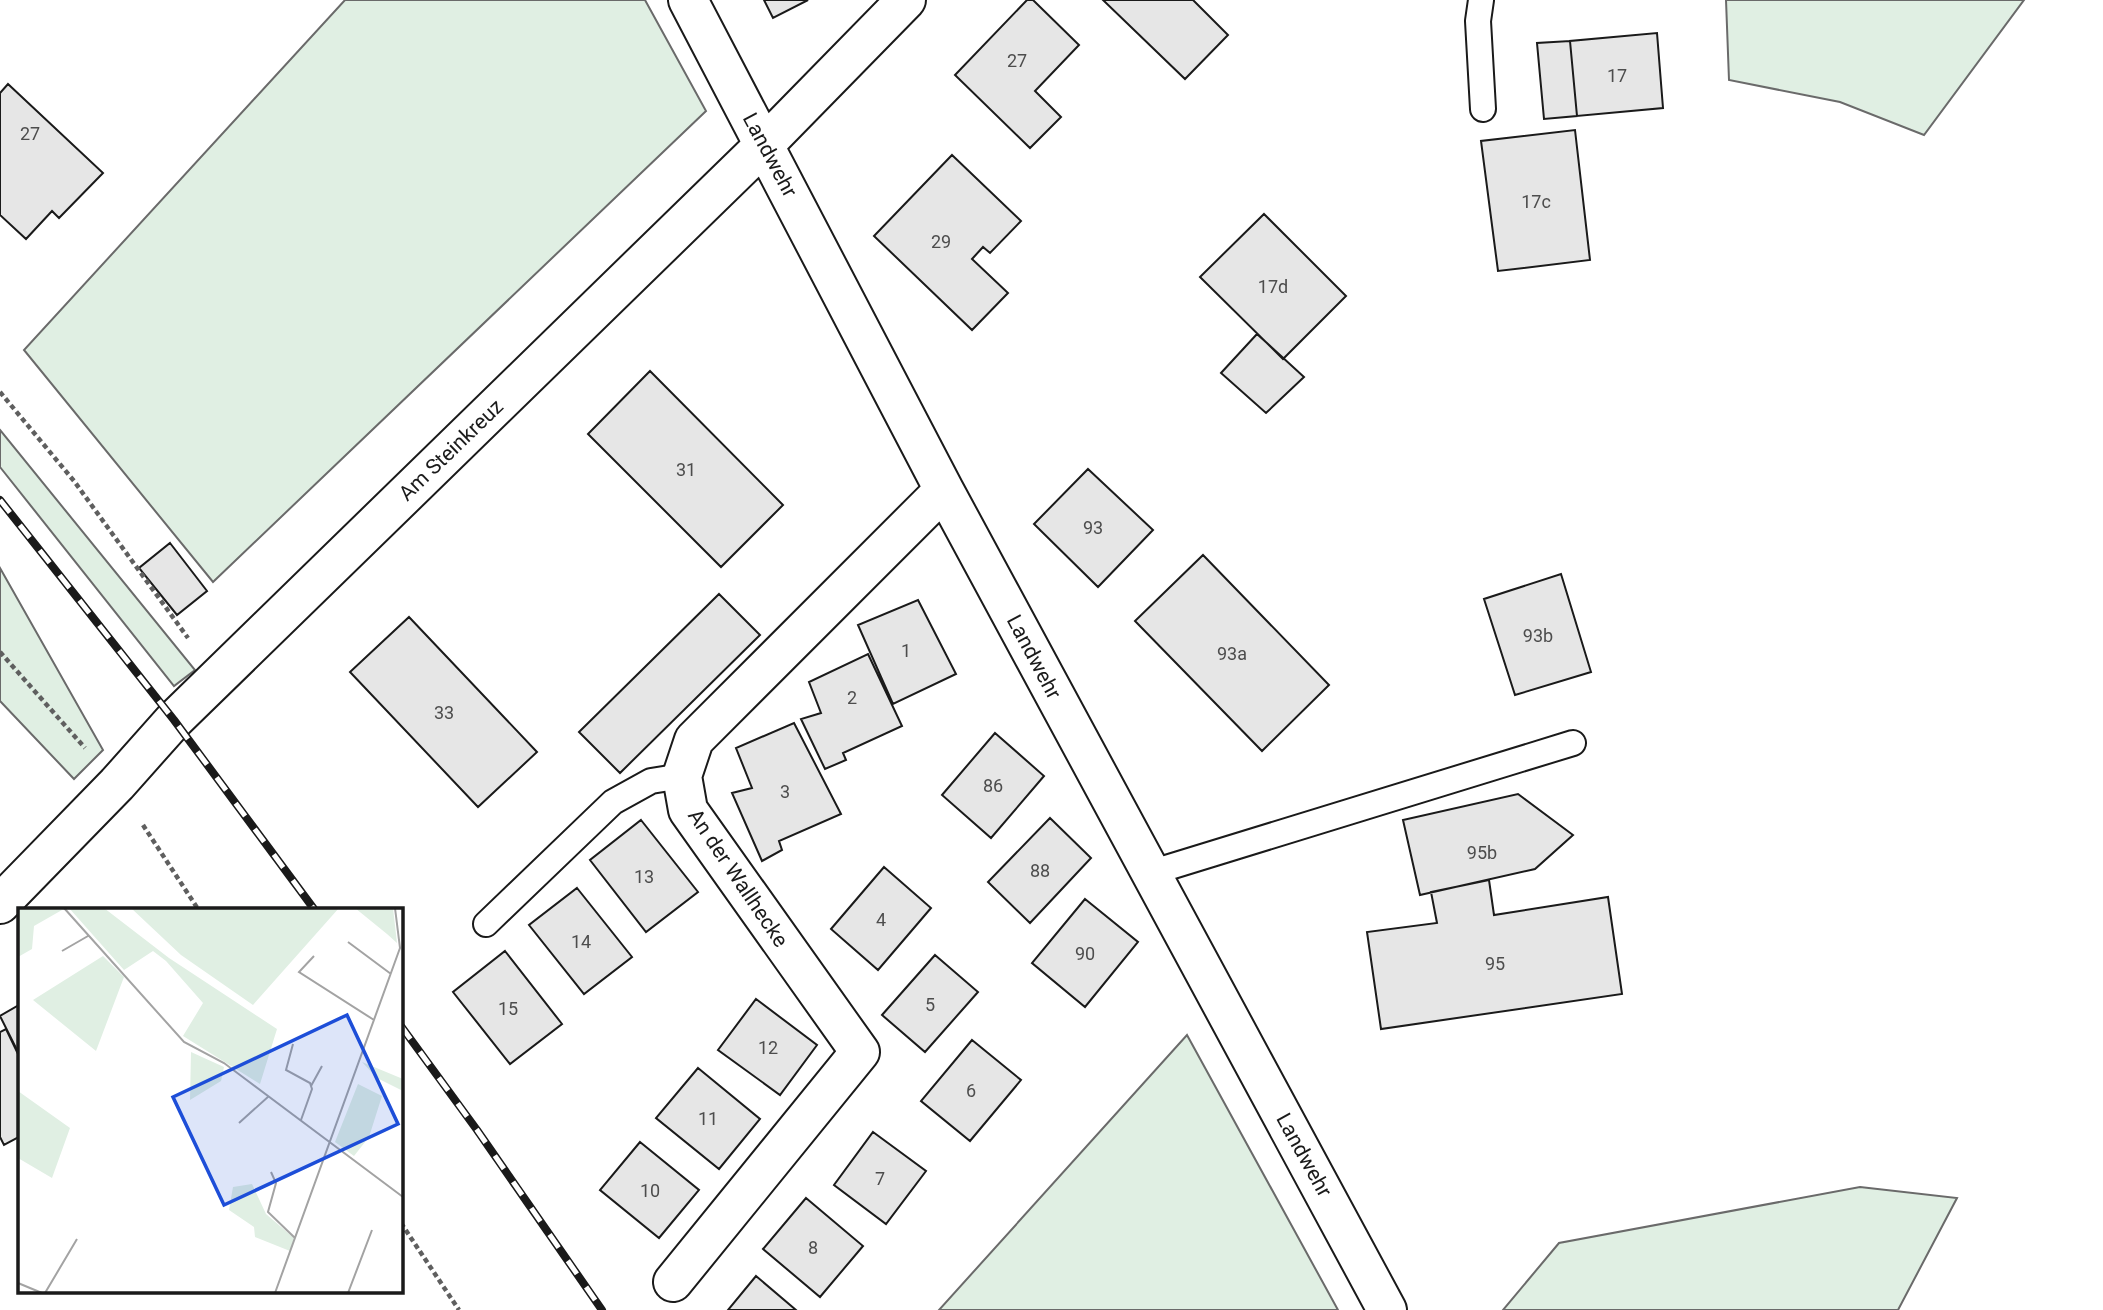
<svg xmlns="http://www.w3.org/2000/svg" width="2103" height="1310" viewBox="0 0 2103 1310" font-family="Roboto,sans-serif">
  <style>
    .green { fill: #e0efe3; stroke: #6a6a6a; stroke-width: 2 }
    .building { fill: #e6e6e6; stroke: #1a1a1a; stroke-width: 2 }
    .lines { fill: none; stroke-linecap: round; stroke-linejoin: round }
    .service-casing { stroke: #1a1a1a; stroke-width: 28 }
    .minor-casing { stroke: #1a1a1a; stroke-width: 42 }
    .path { stroke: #5f5f5f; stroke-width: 4.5; stroke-dasharray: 5 3.5; stroke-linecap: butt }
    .service { stroke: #fff; stroke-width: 24 }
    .minor { stroke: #fff; stroke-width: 38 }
    .rail-casing { stroke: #1a1a1a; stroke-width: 8 }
    .rail { stroke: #fff; stroke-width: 5; stroke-dasharray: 16; stroke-linecap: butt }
    .labels { text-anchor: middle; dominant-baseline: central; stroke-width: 5; stroke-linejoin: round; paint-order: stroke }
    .number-label { font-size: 18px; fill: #4d4d4d }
    .street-label { font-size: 21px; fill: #1a1a1a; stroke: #fff }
    .inset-road { fill: none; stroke: #a3a3a3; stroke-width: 2 }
    .view { fill: #1d4ed8; fill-opacity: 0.15; stroke: #1d4ed8; stroke-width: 3.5 }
    .inset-edge { fill: none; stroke: #1a1a1a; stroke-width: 3.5 }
  </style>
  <rect width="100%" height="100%" fill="#fff"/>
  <path class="green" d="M 345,0 L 645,0 L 706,111 L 213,582 L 24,350 Z
    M 1726,0 L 2024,0 L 1924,135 L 1840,102 L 1729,80 Z
    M 0,430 L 195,670 L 174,686 L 0,467 Z
    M 0,568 L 103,750 L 74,779 L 0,701 Z
    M 1187,1035 L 1338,1310 L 939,1310 Z
    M 1860,1187 L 1957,1198 L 1898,1310 L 1503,1310 L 1559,1243 Z"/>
  <path class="building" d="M 764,0 L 808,0 L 773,18 Z
    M 1027,0 L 1033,0 L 1079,45 L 1035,91 L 1061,117 L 1030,148 L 955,75 Z
    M 1103,0 L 1193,0 L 1228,35 L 1185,79 Z
    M 1657,33 L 1663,108 L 1577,116 L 1570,41 Z
    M 1570,41 L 1577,116 L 1544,119 L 1537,43 Z
    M 8,84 L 103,173 L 59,218 L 52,211 L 26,239 L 0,215 L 0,93 Z
    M 1575,130 L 1590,260 L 1498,271 L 1481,141 Z
    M 952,155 L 1021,221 L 990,253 L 983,247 L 972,259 L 1008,293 L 972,330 L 874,236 Z
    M 1264,214 L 1346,296 L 1283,359 L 1200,277 Z
    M 1257,334 L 1304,377 L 1266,413 L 1221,373 Z
    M 650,371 L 783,505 L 721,567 L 588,434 Z
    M 1088,469 L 1153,530 L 1098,587 L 1034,524 Z
    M 170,543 L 207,591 L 177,615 L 139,568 Z
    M 1203,555 L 1329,685 L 1262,751 L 1135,621 Z
    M 1561,574 L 1591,672 L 1515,695 L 1484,599 Z
    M 719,594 L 760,635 L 620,773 L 579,732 Z
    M 918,600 L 956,674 L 893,704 L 858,625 Z
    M 409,617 L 537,752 L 478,807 L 350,672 Z
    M 868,654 L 902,726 L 843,753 L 846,760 L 825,769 L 801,719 L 821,713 L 809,682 Z
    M 794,723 L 841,814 L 779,841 L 782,850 L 762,861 L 732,793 L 752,788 L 736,748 Z
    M 995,733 L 1044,776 L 991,838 L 942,795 Z
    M 1518,794 L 1573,835 L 1535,869 L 1420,895 L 1403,820 Z
    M 1050,818 L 1091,858 L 1030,923 L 988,882 Z
    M 641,820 L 698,892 L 646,932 L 590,860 Z
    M 884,867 L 931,908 L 878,970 L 831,929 Z
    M 1489,880 L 1494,915 L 1608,897 L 1622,994 L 1381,1029 L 1367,932 L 1437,923 L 1431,892 Z
    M 577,888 L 632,957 L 584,994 L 529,925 Z
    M 1085,899 L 1138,942 L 1085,1007 L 1032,963 Z
    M 505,951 L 562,1024 L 510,1064 L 453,992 Z
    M 935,955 L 978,992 L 925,1052 L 882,1015 Z
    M 756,999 L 817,1045 L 780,1095 L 718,1050 Z
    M 19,1005 L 19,1054 L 0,1016 Z
    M 6,1029 L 19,1056 L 19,1137 L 4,1145 L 0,1137 L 0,1032 Z
    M 972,1040 L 1021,1080 L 970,1141 L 921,1101 Z
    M 698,1068 L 760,1119 L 719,1169 L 656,1118 Z
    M 873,1132 L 926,1171 L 886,1224 L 834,1185 Z
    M 640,1142 L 699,1190 L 659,1238 L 600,1190 Z
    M 806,1198 L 863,1246 L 820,1297 L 763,1249 Z
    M 756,1276 L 796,1310 L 728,1310 Z"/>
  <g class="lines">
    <defs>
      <path id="service" d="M 1481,0 L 1478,21 L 1483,109
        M 1150,873 L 1573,743
        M 486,924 L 613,802 L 651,781 L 682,776"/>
      <path id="minor" d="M 688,0 L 944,490 L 1387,1310
        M 0,904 L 117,784 L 174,720 L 765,144 L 906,0
        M 673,1282 L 860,1052 L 688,810 L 682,776 L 694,740 L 944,490"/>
    </defs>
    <use href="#service" class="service-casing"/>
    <use href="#minor" class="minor-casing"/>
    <path class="path" d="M 0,392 L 74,481 L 188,638
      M 0,652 L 85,748
      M 143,825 L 198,909
      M 401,1223 L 459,1310"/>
    <use href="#service" class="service"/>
    <use href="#minor" class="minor"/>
    <defs>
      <path id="rail" d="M 0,500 L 174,720 L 314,909
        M 401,1026 L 477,1130 L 602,1310"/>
    </defs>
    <use href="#rail" class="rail-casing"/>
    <use href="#rail" class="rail"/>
  </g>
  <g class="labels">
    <g class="number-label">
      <text x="1017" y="60">27</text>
      <text x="1617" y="75">17</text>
      <text x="30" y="133">27</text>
      <text x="1536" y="201">17c</text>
      <text x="941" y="241">29</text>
      <text x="1273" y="286">17d</text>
      <text x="686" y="469">31</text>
      <text x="1093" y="527">93</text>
      <text x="1538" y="635">93b</text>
      <text x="906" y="650">1</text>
      <text x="1232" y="653">93a</text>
      <text x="852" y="697">2</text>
      <text x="444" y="712">33</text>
      <text x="993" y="785">86</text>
      <text x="785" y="791">3</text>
      <text x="1482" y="852">95b</text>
      <text x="1040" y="870">88</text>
      <text x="644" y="876">13</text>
      <text x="881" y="919">4</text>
      <text x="581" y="941">14</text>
      <text x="1085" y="953">90</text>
      <text x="1495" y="963">95</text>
      <text x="930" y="1004">5</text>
      <text x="508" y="1008">15</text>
      <text x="768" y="1047">12</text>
      <text x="971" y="1090">6</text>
      <text x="708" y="1118">11</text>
      <text x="880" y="1178">7</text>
      <text x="650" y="1190">10</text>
      <text x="813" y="1247">8</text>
    </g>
    <g class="street-label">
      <text transform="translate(770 155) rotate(62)">Landwehr</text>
      <text transform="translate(451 450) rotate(-44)">Am Steinkreuz</text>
      <text transform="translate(1034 657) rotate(62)">Landwehr</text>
      <text transform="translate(738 878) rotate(56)">An der Wallhecke</text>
      <text transform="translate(1304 1155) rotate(61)">Landwehr</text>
    </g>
  </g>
  <g transform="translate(18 908)">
    <rect width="385" height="385" fill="#fff"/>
    <path d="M 0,0 L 44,2 L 16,18 L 14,41 L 0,49 ZM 51,0 L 86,0 L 151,50 L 259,121 L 242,176 L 165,128 L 185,95 L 148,53 L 135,43 L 106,62 ZM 113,0 L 321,0 L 235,97 L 163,47 ZM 337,0 L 375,0 L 379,35 L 369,26 ZM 85,48 L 106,69 L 78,143 L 15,92 ZM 173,144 L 206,159 L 203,173 L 172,192 ZM 344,154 L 385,171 L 385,183 L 359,170 ZM 340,176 L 364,188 L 351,229 L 336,248 L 317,234 ZM 0,183 L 52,220 L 34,270 L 0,250 ZM 234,276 L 248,306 L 276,330 L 272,343 L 237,329 L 236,319 L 211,302 L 215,279 Z" fill="#e0efe3"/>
    <path class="inset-road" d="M 46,0 L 166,134 L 206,155 L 385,289M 330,34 L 373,66M 44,43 L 70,28M 296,48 L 281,64 L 356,112M 275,136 L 268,162 L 292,175 L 294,181 L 283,212M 293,178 L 304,158M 221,215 L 251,188M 253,264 L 258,275 L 250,304 L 277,330M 0,375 L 24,385M 27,385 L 59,331M 257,385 L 382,40 L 377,0M 330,385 L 354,322"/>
    <path class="view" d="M 329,107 L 380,216 L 206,297 L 155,189 Z"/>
    <rect width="385" height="385" class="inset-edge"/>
  </g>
</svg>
